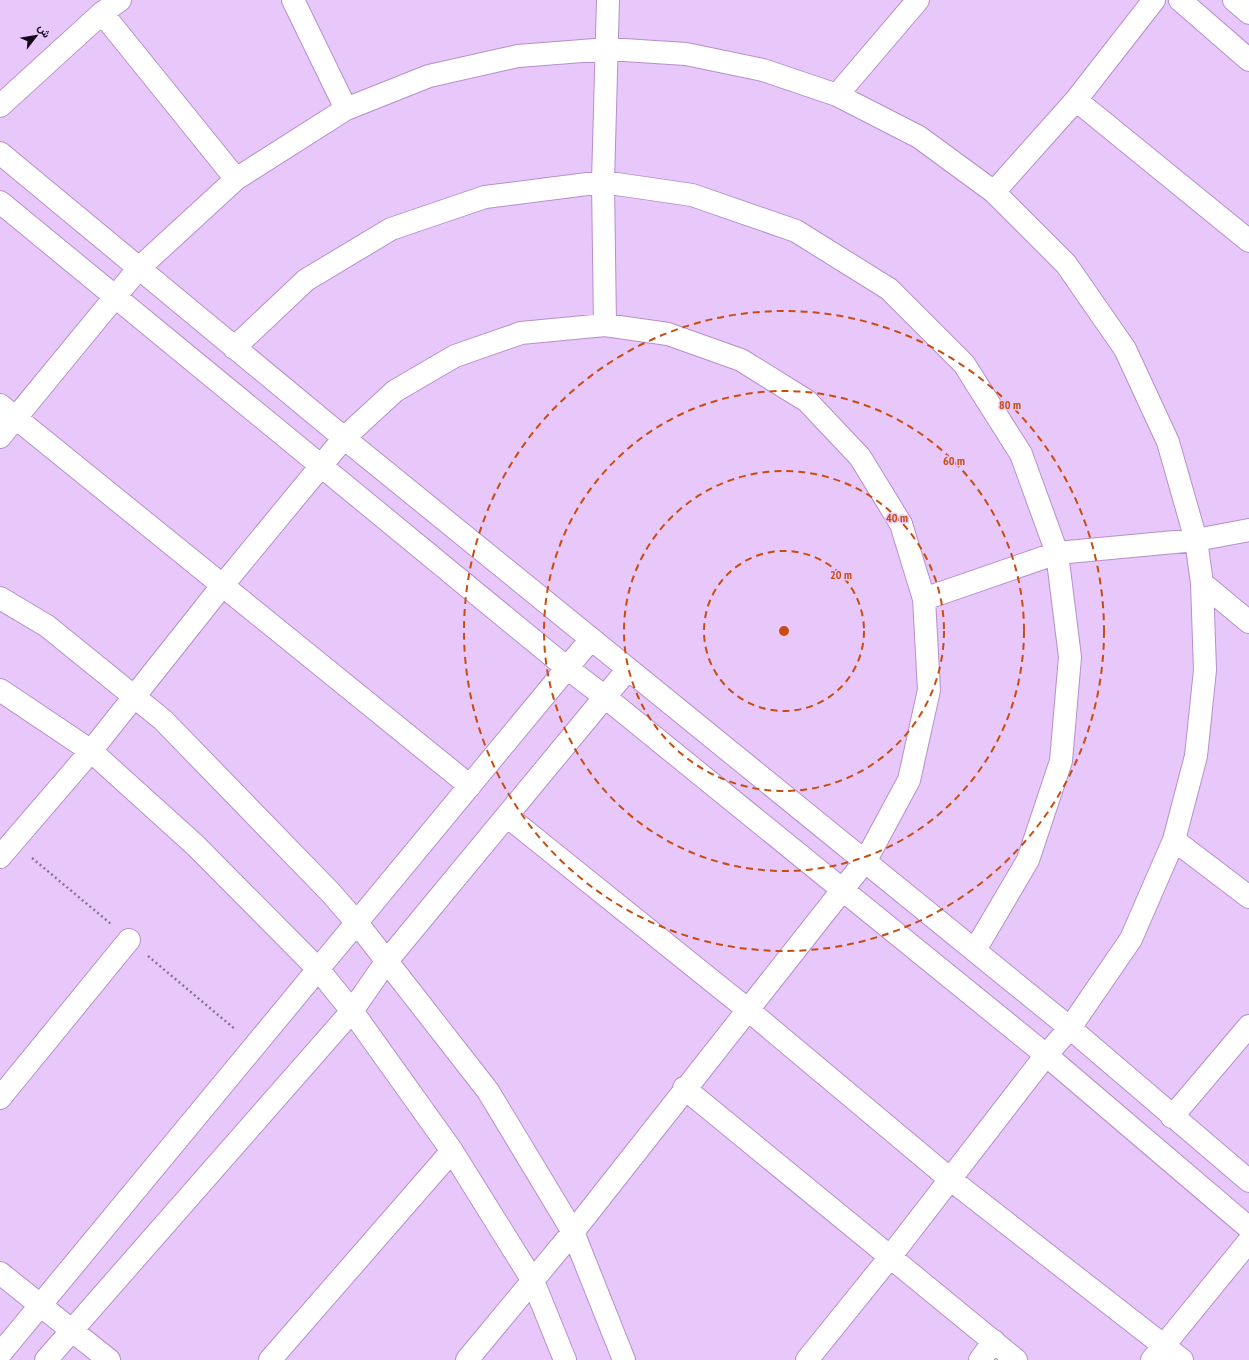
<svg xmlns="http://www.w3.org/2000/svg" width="1249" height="1360" viewBox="0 0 1249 1360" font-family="'PT Sans Narrow',Vazirmatn,sans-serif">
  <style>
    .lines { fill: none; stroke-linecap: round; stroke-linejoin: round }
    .minor-casing { stroke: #b68fcc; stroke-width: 24 }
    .path { stroke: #897197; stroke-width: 2.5; stroke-dasharray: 2 3; stroke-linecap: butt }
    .minor { stroke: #fff; stroke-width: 22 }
    .ring { fill: none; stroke: #c84c0e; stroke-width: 2; stroke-dasharray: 7 5 }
    .centre { fill: #c84c0e; stroke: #e8c8fb; stroke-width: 2 }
    .ring-label { font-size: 12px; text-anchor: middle; font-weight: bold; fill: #c84c0e; stroke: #e8c8fb; stroke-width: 3; stroke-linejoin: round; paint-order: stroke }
  </style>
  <rect width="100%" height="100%" fill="#e8c8fb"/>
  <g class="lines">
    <defs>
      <path id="minor" d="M 293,0 L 346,109
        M 1180,0 L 1249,60
        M 1234,0 L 1249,13
        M 102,13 L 120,0
        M 837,95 L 918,0
        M 1076,100 L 1249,241
        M 0,106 L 102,13 L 236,179
        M 0,153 L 344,438 L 1070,1028 L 1249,1181
        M 994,192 L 1076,100 L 1154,0
        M 0,202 L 567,668 L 605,697 L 1046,1055 L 1249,1228
        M 605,325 L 603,182 L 608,0
        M 234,348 L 306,280 L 391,229 L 485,197 L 603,182 L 692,195 L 796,231 L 889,289 L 964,364 L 1021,454 L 1057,553 L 1070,657 L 1061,761 L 1028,860 L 975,950
        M 0,405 L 470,786
        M 0,437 L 138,269 L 236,179 L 346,109 L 429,76 L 518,56 L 608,49 L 686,54 L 763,70 L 837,95 L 919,137 L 994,192 L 1066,264 L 1125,349 L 1168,442 L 1196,540 L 1202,583 L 1205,670 L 1196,756 L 1174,840 L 1131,939 L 1070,1028 L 1046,1055 L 890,1257 L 807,1360
        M 1202,583 L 1249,622
        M 0,598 L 47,626 L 163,720 L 331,893 L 357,923 L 488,1091 L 573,1232 L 624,1360
        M 924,599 L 1057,553 L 1196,540 L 1249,530
        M 0,690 L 91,751 L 195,845 L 318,969 L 352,1011 L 452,1151 L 533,1281 L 565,1360
        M 507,816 L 747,1009 L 950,1179 L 1182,1360
        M 1174,840 L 1249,897
        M 0,857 L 91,751 L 222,586 L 344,438 L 395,391 L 455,356 L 521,333 L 605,325 L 668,334 L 741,360 L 807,401 L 860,457 L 901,524 L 924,599 L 929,690 L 909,780 L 866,860 L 573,1232 L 467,1360
        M 684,1088 L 1016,1360
        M 0,1098 L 129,940
        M 1172,1117 L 1249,1026
        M 0,1273 L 109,1360
        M 0,1354 L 591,639
        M 46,1360 L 352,1011 L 386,962 L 628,669
        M 270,1360 L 452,1151
        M 980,1360 L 994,1341
        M 1152,1360 L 1249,1241"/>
    </defs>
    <use href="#minor" class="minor-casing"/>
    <path class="path" d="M 32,858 L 111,924
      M 148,956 L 236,1030"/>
    <use href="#minor" class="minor"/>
  </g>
  <g class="ring">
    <circle cx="784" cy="631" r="80"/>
    <circle cx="784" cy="631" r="160"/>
    <circle cx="784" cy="631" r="240"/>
    <circle cx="784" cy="631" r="320"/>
  </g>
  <circle cx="784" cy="631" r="6" class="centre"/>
  <g class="ring-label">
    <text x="1010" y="409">80 m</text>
    <text x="954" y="465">60 m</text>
    <text x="897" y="522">40 m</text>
    <text x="841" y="579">20 m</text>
  </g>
  <g transform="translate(36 36) rotate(59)" stroke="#e8c8fb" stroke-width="3" paint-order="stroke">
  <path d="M0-3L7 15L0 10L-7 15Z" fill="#13051a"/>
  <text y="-6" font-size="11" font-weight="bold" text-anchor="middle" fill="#13051a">ش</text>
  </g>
</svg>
